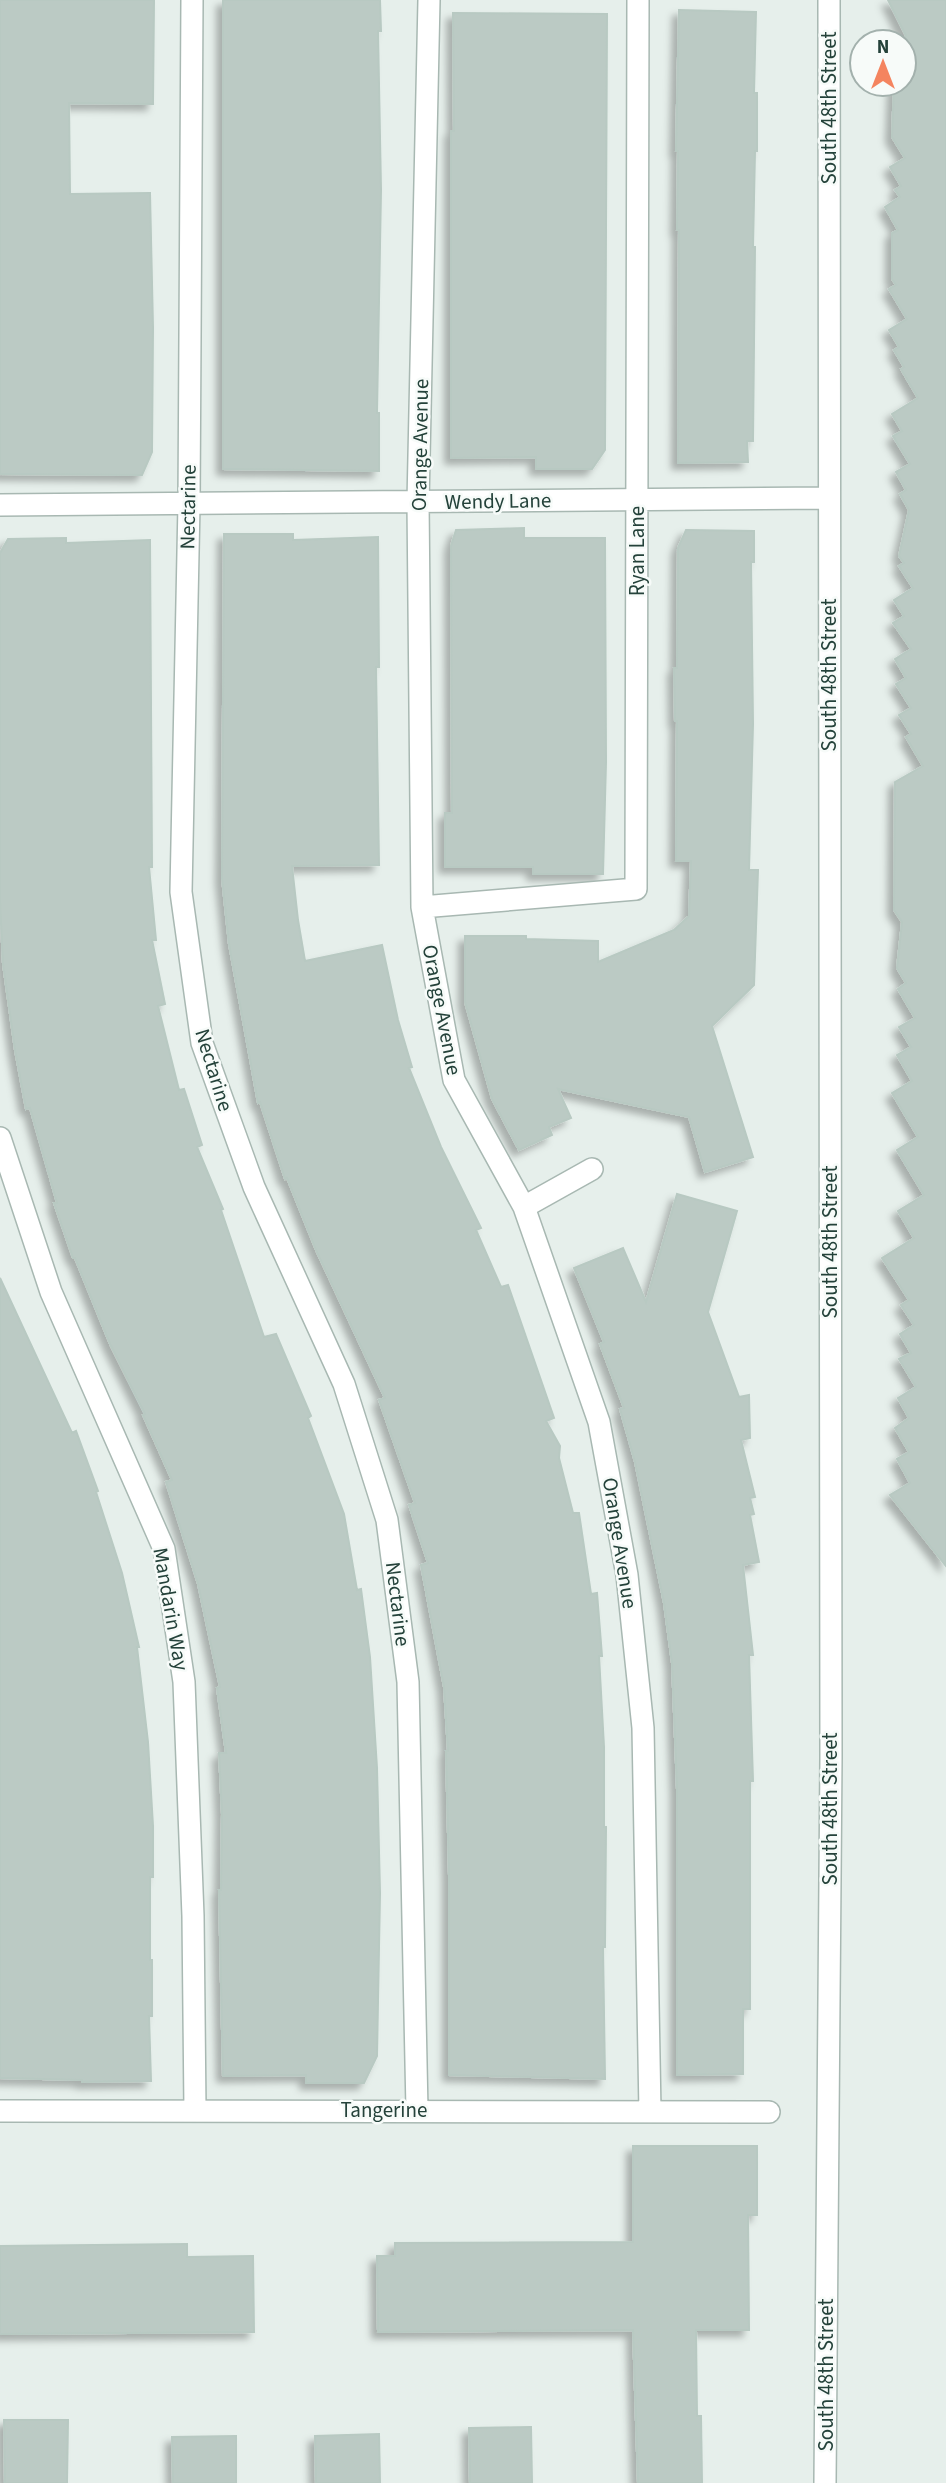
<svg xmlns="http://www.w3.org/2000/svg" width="946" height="2483" viewBox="0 0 946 2483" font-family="'Source Sans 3',sans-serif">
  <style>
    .building { fill: #bbcac4; stroke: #b8c9c2; stroke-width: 2; filter: url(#shadow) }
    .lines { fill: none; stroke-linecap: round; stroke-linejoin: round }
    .street-casing { stroke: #a8b8b2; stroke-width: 24 }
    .street { stroke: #fff; stroke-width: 21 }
    .labels { text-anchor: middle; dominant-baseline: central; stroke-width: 5; stroke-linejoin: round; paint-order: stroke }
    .street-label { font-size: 21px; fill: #24423a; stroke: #f7fbf9 }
  </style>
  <defs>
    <filter id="shadow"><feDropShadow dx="-6" dy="6" stdDeviation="3.5" flood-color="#0004"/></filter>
  </defs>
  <rect width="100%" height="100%" fill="#e6efeb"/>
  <path class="building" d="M 0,0 L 154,0 L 153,104 L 69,103 L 70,194 L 150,193 L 153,328 L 152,452 L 142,475 L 0,474 Z
    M 223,0 L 380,0 L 381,31 L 378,31 L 381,190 L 377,413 L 379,413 L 379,471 L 223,469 Z
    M 888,0 L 946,0 L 946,1566 L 890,1495 L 910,1483 L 897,1459 L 909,1452 L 895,1428 L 909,1418 L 898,1398 L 916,1387 L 899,1359 L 911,1353 L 900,1334 L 914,1325 L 901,1305 L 909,1300 L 882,1258 L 914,1238 L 898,1211 L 924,1195 L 897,1150 L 918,1137 L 892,1093 L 912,1081 L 897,1055 L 911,1047 L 899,1027 L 915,1018 L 898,989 L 906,983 L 897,968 L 902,922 L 894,910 L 895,782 L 923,766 L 906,737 L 911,734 L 899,715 L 911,708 L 896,684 L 906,678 L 895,659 L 911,649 L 893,623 L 904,616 L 894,600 L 913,588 L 899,566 L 904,563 L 899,556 L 909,510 L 900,494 L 906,490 L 896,472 L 910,464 L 893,436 L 902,431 L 892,414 L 918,398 L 901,369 L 904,367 L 894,350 L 899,347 L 889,330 L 907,319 L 889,289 L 896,285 L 892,279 L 892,233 L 898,230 L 885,207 L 900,197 L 895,190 L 901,186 L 890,167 L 905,158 L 892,137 L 894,84 L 904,84 L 904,42 L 897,42 L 906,36 Z
    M 679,10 L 756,12 L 754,93 L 757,93 L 757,151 L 755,151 L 753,247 L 755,247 L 753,441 L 747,441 L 748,462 L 678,463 L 679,230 L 677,230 L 678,151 L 676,151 Z
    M 453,13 L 607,14 L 605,450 L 592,469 L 536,469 L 536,457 L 451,458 L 451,131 L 454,131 Z
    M 524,528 L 524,538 L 605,538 L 606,762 L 603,874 L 533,874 L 533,867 L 445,867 L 445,813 L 452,813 L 451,546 L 456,530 Z
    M 686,530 L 754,531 L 754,562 L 751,562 L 753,724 L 749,870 L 758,870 L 754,985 L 712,1026 L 753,1157 L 705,1172 L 689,1117 L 558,1089 L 571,1118 L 549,1127 L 552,1135 L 519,1150 L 492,1099 L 465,1002 L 465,936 L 526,936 L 526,939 L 598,941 L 598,962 L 674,930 L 689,916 L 691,861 L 676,861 L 677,721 L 675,721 L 674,668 L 677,668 L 678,548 Z
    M 224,534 L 293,534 L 293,540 L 378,537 L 379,667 L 376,667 L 379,865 L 292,866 L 298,920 L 305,961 L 382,945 L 398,1020 L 412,1067 L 409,1068 L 441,1147 L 481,1228 L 476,1230 L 501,1287 L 508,1285 L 554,1418 L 546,1421 L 560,1446 L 559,1458 L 573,1513 L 579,1513 L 591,1594 L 597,1593 L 602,1656 L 599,1656 L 604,1747 L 604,1827 L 606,1827 L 605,1947 L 603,1947 L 605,2079 L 449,2075 L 449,1875 L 446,1751 L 448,1751 L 444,1687 L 421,1565 L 428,1563 L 409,1505 L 415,1503 L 379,1400 L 385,1398 L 316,1250 L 287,1178 L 285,1179 L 260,1102 L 258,1103 L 229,944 L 222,878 Z
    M 66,538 L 66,543 L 150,540 L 152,867 L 149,867 L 156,940 L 152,940 L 165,1004 L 158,1006 L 179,1090 L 184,1089 L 202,1145 L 197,1147 L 223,1209 L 221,1210 L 264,1337 L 276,1334 L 311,1416 L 308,1418 L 344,1514 L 357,1590 L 361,1589 L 370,1657 L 377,1768 L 380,1893 L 377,2056 L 364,2083 L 306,2083 L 306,2075 L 223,2076 L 219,1890 L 221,1890 L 222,1814 L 219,1753 L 226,1753 L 217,1688 L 220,1687 L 198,1584 L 166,1482 L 172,1480 L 143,1415 L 145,1414 L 110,1344 L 75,1258 L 73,1258 L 54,1203 L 57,1203 L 30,1108 L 26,1109 L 15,1050 L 3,964 L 0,902 L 0,553 L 8,539 Z
    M 677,1194 L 737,1211 L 708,1312 L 739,1397 L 749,1395 L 750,1438 L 741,1440 L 755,1497 L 750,1498 L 754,1514 L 750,1515 L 759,1562 L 743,1565 L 753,1655 L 749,1655 L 753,1781 L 750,1781 L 750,2009 L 743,2009 L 743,2074 L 677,2075 L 677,1789 L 672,1663 L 664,1603 L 635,1462 L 620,1409 L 624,1408 L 600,1344 L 604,1342 L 574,1268 L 623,1248 L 646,1302 Z
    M 0,1278 L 72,1433 L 76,1431 L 98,1491 L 96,1492 L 122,1573 L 139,1647 L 137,1647 L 148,1742 L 153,1826 L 153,1877 L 150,1877 L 150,1960 L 152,1960 L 152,2016 L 149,2016 L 151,2081 L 82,2082 L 82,2080 L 0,2078 Z
    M 633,2146 L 757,2146 L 757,2215 L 748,2215 L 749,2330 L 696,2330 L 697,2416 L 701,2416 L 702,2483 L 638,2483 L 633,2330 L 378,2332 L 377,2256 L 395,2256 L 395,2243 L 633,2242 Z
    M 187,2244 L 187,2257 L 253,2256 L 254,2332 L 0,2334 L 0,2246 Z
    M 4,2420 L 68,2420 L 67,2483 L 5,2483 Z
    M 531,2427 L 532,2483 L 470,2483 L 469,2428 Z
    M 379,2434 L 380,2483 L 316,2483 L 315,2436 Z
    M 236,2436 L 236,2483 L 173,2483 L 172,2437 Z"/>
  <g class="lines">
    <defs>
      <path id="street" d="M 192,0 L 189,504 L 181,892 L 202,1043 L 254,1187 L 344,1384 L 387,1520 L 408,1682 L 417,2110
        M 429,0 L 418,502 L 422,907 L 454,1080 L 524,1207 L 599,1422 L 627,1575 L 643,1728 L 650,2112
        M 0,505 L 829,498
        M 422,907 L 636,889 L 638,0
        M 0,1138 L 51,1292 L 164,1549 L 184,1682 L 193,1916 L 195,2110
        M 524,1207 L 592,1169
        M 0,2111 L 769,2112
        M 825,2483 L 831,1758 L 829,0"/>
    </defs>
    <use href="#street" class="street-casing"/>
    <use href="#street" class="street"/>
  </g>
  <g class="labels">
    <g class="street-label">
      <text transform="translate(829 108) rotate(-90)">South 48th Street</text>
      <text transform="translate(420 445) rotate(-89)">Orange Avenue</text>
      <text transform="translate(498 501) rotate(-1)">Wendy Lane</text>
      <text transform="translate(188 507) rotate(-89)">Nectarine</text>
      <text transform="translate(637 551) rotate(-90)">Ryan Lane</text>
      <text transform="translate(829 675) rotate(-90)">South 48th Street</text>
      <text transform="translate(442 1010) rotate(79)">Orange Avenue</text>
      <text transform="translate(214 1070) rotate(73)">Nectarine</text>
      <text transform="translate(830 1242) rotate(-90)">South 48th Street</text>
      <text transform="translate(620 1543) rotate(81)">Orange Avenue</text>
      <text transform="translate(398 1604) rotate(83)">Nectarine</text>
      <text transform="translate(171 1609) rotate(80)">Mandarin Way</text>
      <text transform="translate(830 1809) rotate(-90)">South 48th Street</text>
      <text x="384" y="2110">Tangerine</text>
      <text transform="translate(826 2375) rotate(-90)">South 48th Street</text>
    </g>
  </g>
  <g transform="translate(883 63)"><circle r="33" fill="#f7fbf9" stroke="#a3b1ad" stroke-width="2"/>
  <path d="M0-5L12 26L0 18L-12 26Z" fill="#f4845f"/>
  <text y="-10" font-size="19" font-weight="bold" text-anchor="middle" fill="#24423a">N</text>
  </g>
</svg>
